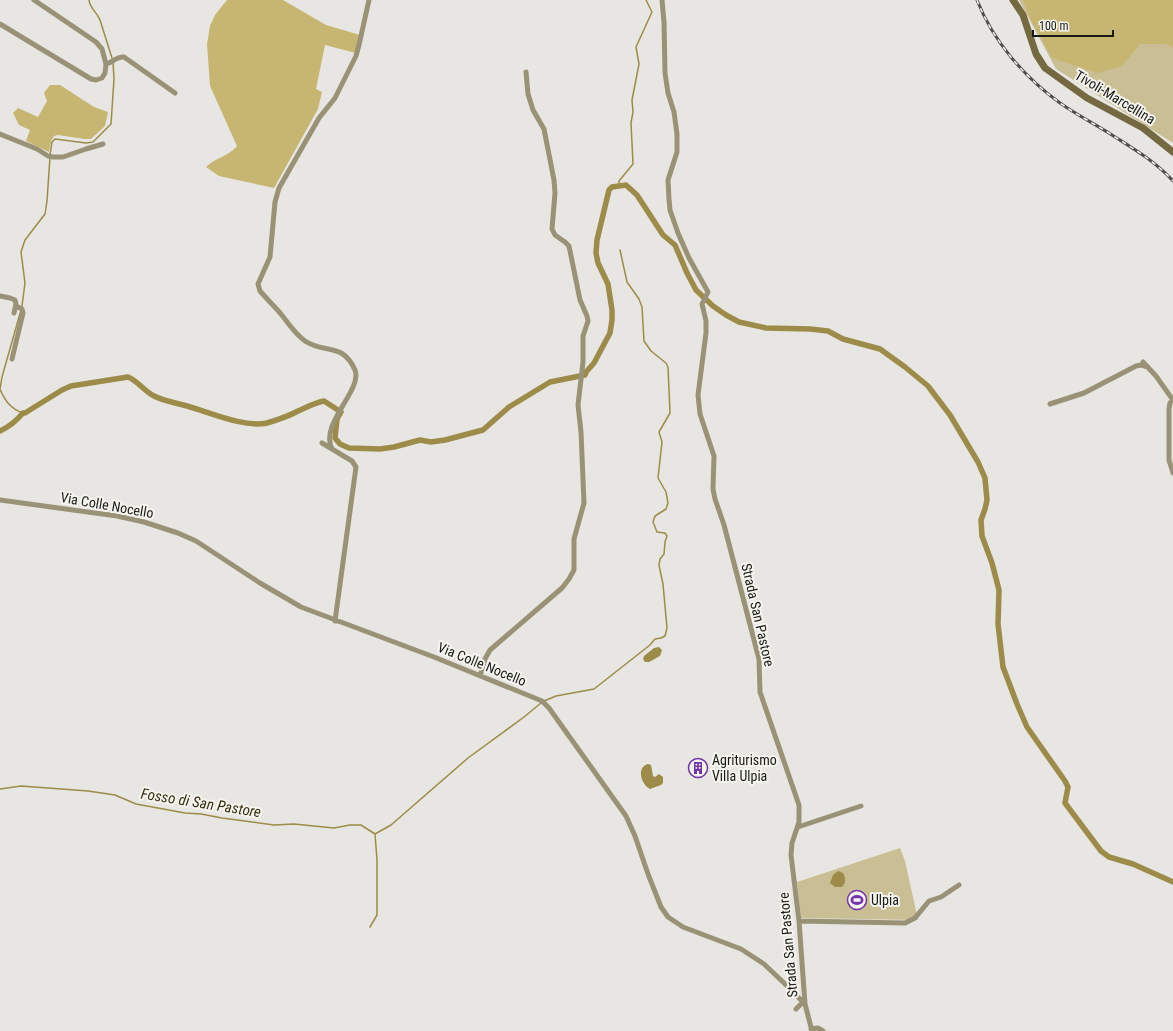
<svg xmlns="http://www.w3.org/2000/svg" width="1173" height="1031" viewBox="0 0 1173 1031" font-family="'Roboto Condensed',sans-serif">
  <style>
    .green { fill: #cabf94 }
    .forest { fill: #c7b572 }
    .water { fill: #9c8b49 }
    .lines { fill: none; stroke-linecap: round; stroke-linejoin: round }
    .stream { stroke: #9c8b49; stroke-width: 1.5 }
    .canal { stroke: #9c8b49; stroke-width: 5.5 }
    .street { stroke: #999276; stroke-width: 5 }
    .secondary { stroke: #746940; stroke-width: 7 }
    .rail-casing { stroke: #4f4e4c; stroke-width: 3 }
    .rail { stroke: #f5f4ef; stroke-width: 1.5; stroke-dasharray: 4.5; stroke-linecap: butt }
    .labels { text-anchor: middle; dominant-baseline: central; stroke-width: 4; stroke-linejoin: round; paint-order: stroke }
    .street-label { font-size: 14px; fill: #191917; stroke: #f5f4ef }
    .poi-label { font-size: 14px; fill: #191917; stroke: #f5f4ef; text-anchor: start }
    .water-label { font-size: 15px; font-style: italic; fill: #372f11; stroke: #f5f4ef }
  </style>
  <rect width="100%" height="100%" fill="#e8e6e2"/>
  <path class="green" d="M 1019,0 L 1173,0 L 1173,143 L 1056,69 Z
    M 900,848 L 905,861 L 918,920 L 801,918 L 797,882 Z"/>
  <path class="forest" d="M 227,0 L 283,0 L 326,25 L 360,35 L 356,53 L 325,45 L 316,89 L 322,92 L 318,109 L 274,188 L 219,176 L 206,167 C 215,158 229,156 237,146 L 210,86 L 207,44 L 210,26 L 215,15 Z
    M 1023,0 L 1173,0 L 1173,48 L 1167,44 L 1140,44 L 1122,66 L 1097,73 L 1052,58 L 1031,20 Z
    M 50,85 L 60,85 L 94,107 L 108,112 L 105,126 L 91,139 L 84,139 L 58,135 L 54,136 L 51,141 L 49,152 L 26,141 L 30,130 L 19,125 L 13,113 L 18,108 L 38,117 L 47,101 L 44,93 Z"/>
  <path class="water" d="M 659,647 L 662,650 L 660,656 L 649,662 L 645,662 L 643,659 L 644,656 L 654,648 Z
    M 648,764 L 651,765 L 653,776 L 655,777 L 659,774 L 663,777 L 663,783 L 661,785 L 650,789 C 641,785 636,767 648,764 Z
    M 838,871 L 843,873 C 846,879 846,882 842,887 L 835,887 L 830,883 L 833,875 Z"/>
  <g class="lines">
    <path class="stream" d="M 89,0 C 90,9 97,12 100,20 L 112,58
      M 50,155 L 52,142 L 55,139 L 86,143 L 93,142 L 111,124 L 114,79 L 113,62
      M 619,186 L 619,181 L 633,164 L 631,123 L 633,112 L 632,100 L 639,64 L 636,47 L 652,12 L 646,0
      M 22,306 L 25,283 L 21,252 L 25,240 L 45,214 L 47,201 L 50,157
      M 0,389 L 2,377 L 21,310
      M 0,389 C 5,401 11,409 23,413
      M 544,701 L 556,696 L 594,689 L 650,645 L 655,639 L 661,638 L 665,636 L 667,628 L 663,584 L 659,565 L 660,559 L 664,554 L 665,542 L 667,536 L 665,533 L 657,532 L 653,522 L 655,516 L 666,509 L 668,503 L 666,492 L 658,478 L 662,442 L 659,432 L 670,413 L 668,367 L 666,363 L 651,351 L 644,341 L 642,307 L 639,299 L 627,282 L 620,250
      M 0,789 L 21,786 L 88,791 L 115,795 L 136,804 L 185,813 L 201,814 L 222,818 L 274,825 L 294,824 L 334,828 L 350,825 L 361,825 L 375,834
      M 375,834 L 391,825 L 468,758 L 524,717 L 541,703
      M 370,927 L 377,915 L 377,860 L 375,834"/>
    <path class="canal" d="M 0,431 C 9,427 17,420 23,413 L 25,413 L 62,390 L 71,386 L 128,377 C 138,381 144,391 154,396 C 164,401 176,403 187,406 C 209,412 244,428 267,423 C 277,420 289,416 298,411 C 307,407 314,403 324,401 L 341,412 L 337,419 L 335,438 L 340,444 L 349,448 L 380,449 L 394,447 L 420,440 L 431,442 L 445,440 L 483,430 L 509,407 L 550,382 L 585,375 L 586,372 L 594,363 L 610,333 L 612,320 L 612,310 L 608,284 L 598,263 L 596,253 L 597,240 L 609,190 L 612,187 L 626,185 L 637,195 L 663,235 L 675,245 L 687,273 L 696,290 L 713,306 L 726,315 L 739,322 L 766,328 L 810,329 L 828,331 L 843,339 L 880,349 L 905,367 L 928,386 L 950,415 L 978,462 L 985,478 L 987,500 L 985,509 L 981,520 L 982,536 L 992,563 L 999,590 L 998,624 L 1003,667 L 1017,704 L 1027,727 L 1065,781 L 1068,787 L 1065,803 L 1101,851 L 1109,857 L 1133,864 L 1173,882"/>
    <path class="street" d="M 34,0 L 96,42 L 102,49 L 106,64 C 112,63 117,56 124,57 L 175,93
      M 662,0 L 664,22 L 665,73 L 668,93 L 674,112 L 677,134 L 677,152 L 668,180 L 669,199 L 670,210 L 678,233 L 689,258 L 708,292 L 702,304 L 706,321 L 706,333 L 698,395 L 700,414 L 714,456 L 713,489 L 715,499 L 724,525 L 759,659 L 760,692 L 799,805 L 799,822 L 792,843 L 791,855 L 799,921 L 805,1004
      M 0,24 L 91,79 L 96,80 L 102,78 L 105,73 L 106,64
      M 0,134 L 37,149 L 48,156 L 53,157 L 63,157 L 86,149 L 103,144
      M 0,296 L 10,298 L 15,300 L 16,304 L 14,313
      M 12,359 L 23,313 L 22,309 L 16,306
      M 1143,362 L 1156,376 L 1173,400
      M 1173,400 L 1170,403 L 1169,409 L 1169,460 L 1173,473
      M 1050,404 L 1084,393 L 1136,366 L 1141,365 L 1148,367
      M 322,443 L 332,449
      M 0,500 L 117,516 L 144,522 L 178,533 L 196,541 L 260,583 L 301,607 L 434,657 L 542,701 L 549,708 L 626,816 L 635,836 L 648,874 L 661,907 L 668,917 L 683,927 L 741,949 L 764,964 L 784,983 L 805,1004 L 812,1031
      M 335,621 L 356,467 L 352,461 L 332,449 C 319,424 363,390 355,370 C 343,342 324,354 305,341 C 295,334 288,323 281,314 C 274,306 267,299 260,291 L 258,284 L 270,257 L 275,202 L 279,188 L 319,118 L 335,98 L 356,56 L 359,45 L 369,0
      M 480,676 L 485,659 L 490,650 L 562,588 L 569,579 L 574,570 L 574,539 L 584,503 L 581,432 L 578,405 L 583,362 L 583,336 L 588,321 L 587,316 L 580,300 L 569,246 L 565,242 L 555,235 L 552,229 L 555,193 L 554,180 L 544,129 L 533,110 L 528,94 L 526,72
      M 798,827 L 861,806
      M 799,921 L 905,923 L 915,918 L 929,901 L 941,897 L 959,885
      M 796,1009 L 803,1002
      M 811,1029 L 818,1028 L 823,1031"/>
    <path class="secondary" d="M 1013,0 L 1023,15 L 1036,54 L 1045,68 L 1087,98 L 1143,128 L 1173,152"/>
    <defs>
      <path id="rail" d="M 977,0 C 993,41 1024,77 1060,103 C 1077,115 1095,124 1112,135 C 1134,149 1156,162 1173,181"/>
    </defs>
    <use href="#rail" class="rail-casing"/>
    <use href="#rail" class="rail"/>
  </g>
  <defs>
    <symbol id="building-ring" viewBox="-11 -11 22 22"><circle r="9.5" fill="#f5f4ef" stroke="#7334aa" stroke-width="1.5"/><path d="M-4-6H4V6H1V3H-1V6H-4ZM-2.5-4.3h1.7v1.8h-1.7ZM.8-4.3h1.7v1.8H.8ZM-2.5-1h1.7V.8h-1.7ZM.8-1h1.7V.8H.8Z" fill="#7334aa"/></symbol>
    <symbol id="stadium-ring" viewBox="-11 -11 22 22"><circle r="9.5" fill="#f5f4ef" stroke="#7334aa" stroke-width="1.5"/><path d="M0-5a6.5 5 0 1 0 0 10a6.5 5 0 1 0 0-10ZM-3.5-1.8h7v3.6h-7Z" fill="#7334aa"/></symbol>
  </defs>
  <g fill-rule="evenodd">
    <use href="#building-ring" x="687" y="757" width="22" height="22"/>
    <use href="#stadium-ring" x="846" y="889" width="22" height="22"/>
  </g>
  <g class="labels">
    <g class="street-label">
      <text transform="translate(1115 97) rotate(31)">Tivoli-Marcellina</text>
      <text transform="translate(107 505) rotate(10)">Via Colle Nocello</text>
      <text transform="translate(758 615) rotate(77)">Strada San Pastore</text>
      <text transform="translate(482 664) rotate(22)">Via Colle Nocello</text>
      <text transform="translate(788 945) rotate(-95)">Strada San Pastore</text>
    </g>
    <g class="poi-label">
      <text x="712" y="760">Agriturismo<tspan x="712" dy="16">Villa Ulpia</tspan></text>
      <text x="871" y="900">Ulpia</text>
    </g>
    <g class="water-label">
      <text transform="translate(201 803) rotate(9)">Fosso di San Pastore</text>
    </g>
  </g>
  <path d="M1033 30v6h80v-6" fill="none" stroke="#191917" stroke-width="2"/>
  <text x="1039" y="30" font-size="12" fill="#191917" stroke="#f5f4ef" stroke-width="3" paint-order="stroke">100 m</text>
</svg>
